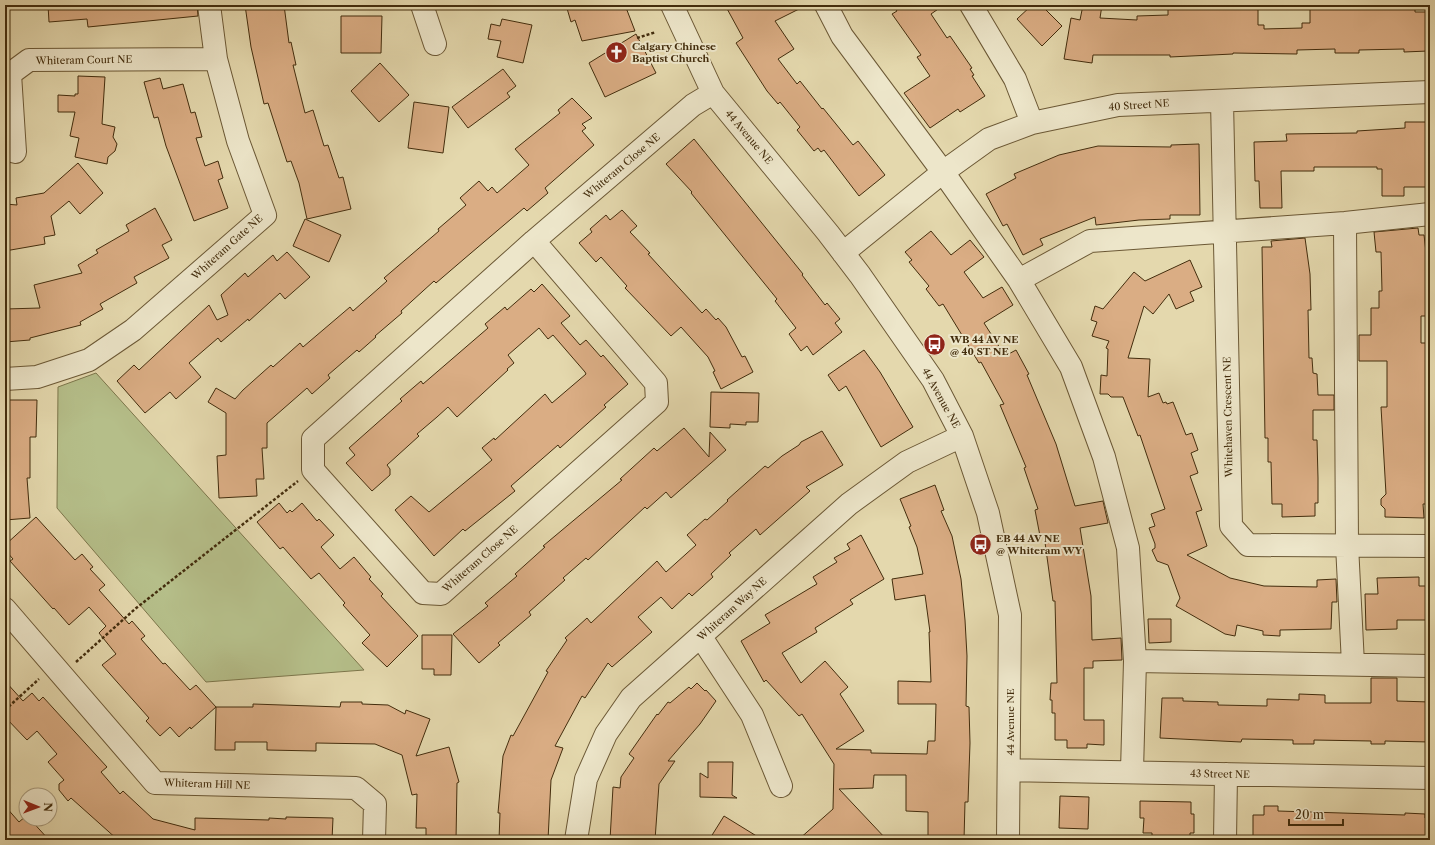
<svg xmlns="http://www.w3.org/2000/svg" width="1435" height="845" viewBox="0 0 1435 845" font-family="'Libre Caslon Text',serif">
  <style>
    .green { fill: #b5be89; stroke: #7c764b }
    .building { fill: #daad84; stroke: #432d0d }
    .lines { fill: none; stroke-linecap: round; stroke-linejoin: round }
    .minor-casing { stroke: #6b5835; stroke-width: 24 }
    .path { stroke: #432d0d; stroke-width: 2.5; stroke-dasharray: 3 2; stroke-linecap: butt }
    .minor { stroke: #ede6ca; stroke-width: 22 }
    .labels { text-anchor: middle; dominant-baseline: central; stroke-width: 4; stroke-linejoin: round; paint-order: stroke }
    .poi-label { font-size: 10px; font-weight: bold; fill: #432d0d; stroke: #ede6ca; text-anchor: start }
    .street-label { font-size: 10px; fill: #432d0d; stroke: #ede6ca }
  </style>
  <rect width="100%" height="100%" fill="#e4d8ad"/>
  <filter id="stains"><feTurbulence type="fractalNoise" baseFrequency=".005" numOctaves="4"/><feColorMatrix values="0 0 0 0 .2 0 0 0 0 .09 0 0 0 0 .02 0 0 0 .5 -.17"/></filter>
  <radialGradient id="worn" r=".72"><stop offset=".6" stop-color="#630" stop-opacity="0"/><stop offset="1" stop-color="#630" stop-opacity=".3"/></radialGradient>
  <path class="green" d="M 96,373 L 364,670 L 206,682 L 57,508 L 58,387 Z"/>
  <path class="building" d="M 48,5 L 197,5 L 198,16 L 88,27 L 87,19 L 49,22 Z
    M 245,5 L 284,5 L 289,43 L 291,42 L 296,65 L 293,65 L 305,113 L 313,110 L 324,146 L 328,145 L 339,178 L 343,177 L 351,209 L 307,219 L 299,183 L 291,161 L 287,162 L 268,103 L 264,104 L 251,47 Z
    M 566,5 L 625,5 L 635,31 L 582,41 L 575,20 L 571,22 Z
    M 725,5 L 807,5 L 775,21 L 794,49 L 778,59 L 797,84 L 800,81 L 822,109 L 823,108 L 853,145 L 858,141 L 885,175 L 859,196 L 824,150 L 821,152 L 818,148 L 814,151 L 797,130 L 800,127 L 780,102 L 778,104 L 767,91 L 736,43 L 743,38 Z
    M 893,5 L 944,5 L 931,14 L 947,38 L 950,36 L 972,68 L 970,69 L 974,75 L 972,76 L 985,96 L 960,112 L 958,109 L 930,128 L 904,93 L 930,76 L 917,57 L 921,55 L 892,14 L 897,11 Z
    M 1032,5 L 1041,5 L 1062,26 L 1042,46 L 1017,19 Z
    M 1083,5 L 1102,5 L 1100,18 L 1137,20 L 1137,16 L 1168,15 L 1168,5 L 1258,5 L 1258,25 L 1264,25 L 1264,29 L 1302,28 L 1302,23 L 1310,23 L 1310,5 L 1415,5 L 1415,12 L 1427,12 L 1428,51 L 1404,52 L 1404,49 L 1359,50 L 1359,53 L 1335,53 L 1335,49 L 1297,50 L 1297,54 L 1233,53 L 1233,54 L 1170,57 L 1170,55 L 1093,55 L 1092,63 L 1064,59 L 1071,18 L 1080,20 Z
    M 341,16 L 382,16 L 381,53 L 341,53 Z
    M 502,19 L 532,25 L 523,63 L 497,57 L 501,41 L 488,39 L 491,24 L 500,26 Z
    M 636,34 L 656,73 L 605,97 L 589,63 Z
    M 380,63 L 409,95 L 379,122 L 351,91 Z
    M 503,69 L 516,86 L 507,93 L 510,97 L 468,128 L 452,107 Z
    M 78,76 L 105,77 L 102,124 L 115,127 L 113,137 L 117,144 L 115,151 L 108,157 L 107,164 L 75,157 L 79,138 L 70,136 L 75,112 L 58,112 L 58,95 L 75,96 L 75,94 L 78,94 Z
    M 160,78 L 163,89 L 183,84 L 191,113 L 195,112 L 202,137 L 196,138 L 205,166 L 218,161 L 223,178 L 218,180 L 228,208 L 194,221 L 166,146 L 158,117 L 154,118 L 144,82 Z
    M 572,98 L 592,118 L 582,124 L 586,128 L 582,131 L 594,145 L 545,188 L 548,193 L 527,211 L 524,208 L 464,259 L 436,283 L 434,281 L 401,311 L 402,313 L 375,336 L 376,337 L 359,352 L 357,350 L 328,375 L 330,378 L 312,394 L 307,388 L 267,423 L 267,448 L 262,448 L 264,479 L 256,479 L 257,496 L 219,498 L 217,456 L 226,455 L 226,413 L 208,402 L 216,388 L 235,399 L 243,390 L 271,365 L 273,367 L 300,343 L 303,347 L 350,307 L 353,311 L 387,281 L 384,278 L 439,231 L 438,229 L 466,205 L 460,198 L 479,181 L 488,191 L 492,187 L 497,193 L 529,165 L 515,149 L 560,113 L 558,110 Z
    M 414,102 L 449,107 L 443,153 L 408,148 Z
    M 1405,122 L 1430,122 L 1428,187 L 1404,187 L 1404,196 L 1382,196 L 1382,169 L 1377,169 L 1377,167 L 1314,167 L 1314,171 L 1281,171 L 1282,208 L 1260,208 L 1259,181 L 1255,181 L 1254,142 L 1287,141 L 1286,134 L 1357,133 L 1357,131 L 1405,128 Z
    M 694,139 L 803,274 L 802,275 L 825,305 L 827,303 L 840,319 L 835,323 L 842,332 L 813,355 L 807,346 L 801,351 L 789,334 L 796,328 L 775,301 L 777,299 L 691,193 L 692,192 L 666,164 Z
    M 1199,144 L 1200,215 L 1170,215 L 1170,219 L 1139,220 L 1096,225 L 1095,217 L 1040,239 L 1043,245 L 1023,255 L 1007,224 L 1003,226 L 986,194 L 1016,178 L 1014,174 L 1059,155 L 1098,146 L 1171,147 L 1171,145 Z
    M 78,163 L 103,193 L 80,214 L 69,201 L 51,216 L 55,235 L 44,237 L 45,244 L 5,251 L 5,204 L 17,205 L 16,198 L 44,193 Z
    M 155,208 L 172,240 L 162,245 L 169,258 L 134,277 L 137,283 L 100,304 L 103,309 L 80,322 L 81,325 L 30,338 L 30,340 L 5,342 L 5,309 L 40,308 L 34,285 L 82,273 L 78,265 L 98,253 L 96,250 L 129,231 L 126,225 Z
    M 622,210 L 637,226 L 630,232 L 650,253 L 648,254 L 702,313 L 706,309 L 716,320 L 718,318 L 726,327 L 742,357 L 745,356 L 753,372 L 721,389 L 713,372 L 715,371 L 708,357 L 681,327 L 671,336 L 625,288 L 627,286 L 601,257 L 596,262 L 579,243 L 592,232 L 590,229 L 606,215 L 610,220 Z
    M 305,219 L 341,235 L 329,262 L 293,246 Z
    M 1418,228 L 1419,235 L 1424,235 L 1426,252 L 1427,316 L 1421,316 L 1421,343 L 1428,343 L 1428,366 L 1430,366 L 1428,504 L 1423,504 L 1424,518 L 1385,517 L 1385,509 L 1381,505 L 1381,499 L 1386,494 L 1381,407 L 1387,407 L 1387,361 L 1359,361 L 1359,335 L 1371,335 L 1371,308 L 1379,308 L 1379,291 L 1382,291 L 1381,252 L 1376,252 L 1374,232 Z
    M 931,231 L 951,255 L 970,240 L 984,257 L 964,272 L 983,298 L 1002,287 L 1013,305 L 984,323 L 1005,356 L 1016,350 L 1029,374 L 1027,375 L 1056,444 L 1075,506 L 1103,501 L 1108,523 L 1080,528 L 1091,596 L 1092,640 L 1121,638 L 1122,660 L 1093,661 L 1093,668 L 1084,668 L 1084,720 L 1104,720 L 1104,745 L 1087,744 L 1087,748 L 1067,748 L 1067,740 L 1055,740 L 1055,713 L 1052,713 L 1052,700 L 1050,700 L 1051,683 L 1057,683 L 1055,601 L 1053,601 L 1044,535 L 1040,536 L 1035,510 L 1038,509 L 1024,468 L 1026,467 L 1000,405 L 1004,404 L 981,362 L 979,363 L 943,304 L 939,306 L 926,289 L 929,286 L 909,262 L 912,260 L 905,252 Z
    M 1305,238 L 1310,274 L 1311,310 L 1308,310 L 1309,358 L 1312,358 L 1313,373 L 1317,374 L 1318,395 L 1334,395 L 1334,410 L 1313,410 L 1313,440 L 1317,440 L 1318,478 L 1318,503 L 1315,503 L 1315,516 L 1282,517 L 1282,504 L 1272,504 L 1271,462 L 1268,462 L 1268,438 L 1265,438 L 1262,247 L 1272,247 L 1271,241 Z
    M 287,252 L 310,277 L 285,299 L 280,293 L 249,321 L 248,319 L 221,342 L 218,338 L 189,363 L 201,377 L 176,399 L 170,392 L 145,413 L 117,381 L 134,365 L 139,370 L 209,305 L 217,320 L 228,315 L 221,295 L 245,273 L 248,277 L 273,255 L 277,261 Z
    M 1190,260 L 1202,287 L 1190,292 L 1194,301 L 1176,309 L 1169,294 L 1153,314 L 1144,306 L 1128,358 L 1150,359 L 1148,397 L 1159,393 L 1163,403 L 1166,402 L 1167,404 L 1173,402 L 1186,435 L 1192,433 L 1198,450 L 1191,453 L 1198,473 L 1190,476 L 1202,510 L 1196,512 L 1207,546 L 1187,555 L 1230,578 L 1264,586 L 1317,587 L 1317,580 L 1336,579 L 1337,602 L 1332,602 L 1331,629 L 1280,630 L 1280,636 L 1263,635 L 1263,631 L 1237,625 L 1235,636 L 1225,634 L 1176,606 L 1180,598 L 1168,565 L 1157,561 L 1152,550 L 1155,548 L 1155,544 L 1149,528 L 1155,526 L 1151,514 L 1165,509 L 1140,435 L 1138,436 L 1123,397 L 1111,397 L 1108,394 L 1100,394 L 1101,375 L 1107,376 L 1108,349 L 1106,348 L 1109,341 L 1092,336 L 1097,322 L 1091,320 L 1095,306 L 1103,309 L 1134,272 L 1145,281 Z
    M 542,284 L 570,316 L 561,323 L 580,345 L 586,340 L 601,357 L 603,355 L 628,384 L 604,405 L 606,407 L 560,448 L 558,445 L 511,486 L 515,491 L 465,531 L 463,529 L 434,556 L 395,510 L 411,496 L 429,512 L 492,460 L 482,448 L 494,438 L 495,440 L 545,394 L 552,403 L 586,374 L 585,372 L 553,335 L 548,339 L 539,328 L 508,355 L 514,363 L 507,369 L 508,370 L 457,417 L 448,407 L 437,417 L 417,434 L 419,436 L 387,465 L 390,469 L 390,475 L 372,491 L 346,463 L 355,455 L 349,448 L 402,401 L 400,399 L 421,381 L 423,384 L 488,328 L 485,324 L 505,307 L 507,310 L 531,289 L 534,292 Z
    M 864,350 L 880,372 L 913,427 L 881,447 L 846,386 L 839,391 L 828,375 Z
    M 711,392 L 759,393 L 758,422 L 746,422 L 746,425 L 730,424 L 730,428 L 710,427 Z
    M 5,400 L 37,400 L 36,437 L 30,437 L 30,478 L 27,478 L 30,518 L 5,520 Z
    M 684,428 L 709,457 L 710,432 L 726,450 L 671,498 L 666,492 L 647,509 L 645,507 L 588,560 L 586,558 L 563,578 L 565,580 L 529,612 L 531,615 L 498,643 L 500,645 L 479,663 L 453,634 L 488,606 L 485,603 L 517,576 L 515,574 L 545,547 L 543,546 L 622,480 L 620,479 L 654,448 L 657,451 Z
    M 822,431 L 843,465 L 806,487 L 810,491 L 760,535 L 756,529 L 729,553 L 731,555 L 711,574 L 713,577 L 692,596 L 689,593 L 672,609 L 661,597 L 638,617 L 652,632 L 612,667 L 608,663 L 585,698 L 582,696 L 555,746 L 563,748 L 551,780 L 548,840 L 499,840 L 500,813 L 498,813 L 503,756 L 511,735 L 513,736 L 548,672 L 546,671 L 567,640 L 565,638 L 587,618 L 591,623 L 657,561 L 666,572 L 696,545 L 687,535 L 705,519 L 707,520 L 728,501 L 727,500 L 765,466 L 768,468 L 782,456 L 799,445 L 801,442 Z
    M 935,485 L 944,510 L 941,511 L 952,536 L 961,579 L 965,620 L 967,656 L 966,706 L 969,707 L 970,743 L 968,802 L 965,802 L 964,840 L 928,840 L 928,812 L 906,811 L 906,775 L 874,775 L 873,788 L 839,789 L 887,840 L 798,840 L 833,809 L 834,764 L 802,714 L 799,716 L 766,680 L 764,682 L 741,641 L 770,623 L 765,615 L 817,584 L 813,577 L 837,562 L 834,558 L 850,549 L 847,544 L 861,535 L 884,579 L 850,600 L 853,604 L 815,628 L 817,632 L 782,653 L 801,683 L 825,661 L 848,687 L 840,694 L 864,731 L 836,749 L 871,750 L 871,753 L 927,754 L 928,741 L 935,741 L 936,704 L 898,704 L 898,681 L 931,682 L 929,632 L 930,632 L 925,595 L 895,600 L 892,579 L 923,574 L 917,547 L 909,527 L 911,526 L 900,499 Z
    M 279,503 L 287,513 L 290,510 L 292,512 L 302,503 L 317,521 L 319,519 L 334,535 L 321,547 L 340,569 L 354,557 L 371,577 L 369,579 L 383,594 L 381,596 L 418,636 L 387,667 L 362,643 L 370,635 L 343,605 L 345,603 L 319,573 L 311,579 L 283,547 L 280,549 L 257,522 Z
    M 36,517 L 75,560 L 82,554 L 93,567 L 90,569 L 105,585 L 99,590 L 129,624 L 132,621 L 145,636 L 141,639 L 163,664 L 165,663 L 190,690 L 196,685 L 216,707 L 253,707 L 253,704 L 340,707 L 341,702 L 362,702 L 362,704 L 388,705 L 405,714 L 406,710 L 430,719 L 416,756 L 449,747 L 459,782 L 457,783 L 456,840 L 426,839 L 426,828 L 416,828 L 417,794 L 412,795 L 402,755 L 375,744 L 316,743 L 316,751 L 267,750 L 267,742 L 235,742 L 235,750 L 215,750 L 216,707 L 191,729 L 190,727 L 179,737 L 170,727 L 160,736 L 146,721 L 149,718 L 102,665 L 116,654 L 99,633 L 106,626 L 89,607 L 69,625 L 54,608 L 53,609 L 10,561 L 13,559 L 5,550 L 5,545 Z
    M 1419,577 L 1419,586 L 1429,586 L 1430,620 L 1397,620 L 1397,629 L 1366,630 L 1365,594 L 1378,594 L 1377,578 Z
    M 1148,619 L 1171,619 L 1171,642 L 1149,643 Z
    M 422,635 L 452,635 L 451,675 L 434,675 L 434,669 L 422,669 Z
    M 1371,678 L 1397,678 L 1397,701 L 1430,702 L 1430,742 L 1385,741 L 1385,744 L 1371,744 L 1371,741 L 1314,740 L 1314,744 L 1293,744 L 1293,740 L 1242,739 L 1241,742 L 1160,738 L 1162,698 L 1183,698 L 1183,701 L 1218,702 L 1218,705 L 1267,706 L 1267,699 L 1299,700 L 1299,694 L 1325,695 L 1325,703 L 1371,703 Z
    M 5,681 L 23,701 L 32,693 L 39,701 L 43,697 L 107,767 L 101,772 L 120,794 L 123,791 L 153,819 L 195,830 L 195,818 L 269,820 L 269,818 L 286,819 L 286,817 L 333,818 L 332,840 L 118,840 L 71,798 L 68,801 L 59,790 L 59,784 L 64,780 L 48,762 L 57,754 L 37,731 L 27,740 L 5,717 Z
    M 697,683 L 705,691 L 706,690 L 716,701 L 700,724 L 668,761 L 675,761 L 659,784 L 655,840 L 610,840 L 613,787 L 620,788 L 621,777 L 634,758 L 629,754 L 657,714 L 658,715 L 668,702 L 670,703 L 689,687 L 691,689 Z
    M 708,762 L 733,762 L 732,795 L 737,798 L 700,797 L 700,773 L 708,778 Z
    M 1060,796 L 1089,797 L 1088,829 L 1059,828 Z
    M 1140,801 L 1191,802 L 1191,814 L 1194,814 L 1194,833 L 1190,833 L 1190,840 L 1152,840 L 1152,833 L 1143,833 L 1144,818 L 1140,818 Z
    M 5,806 L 19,822 L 26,816 L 26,819 L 30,819 L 49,840 L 5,840 Z
    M 1264,806 L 1278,806 L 1278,811 L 1405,815 L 1405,813 L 1425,814 L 1425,818 L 1430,818 L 1430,840 L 1253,840 L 1253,815 L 1264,815 Z
    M 724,816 L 763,840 L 709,840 Z"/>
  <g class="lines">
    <defs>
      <path id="minor" d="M 422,5 L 435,44
        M 672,5 L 713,93 L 828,233 L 860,275 L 933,380 L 962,436 L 988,513 L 1010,615 L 1008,840
        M 826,5 L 842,36 L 943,172 L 1019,280
        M 971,5 L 1015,79 L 1032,123
        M 1222,101 L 1231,526 L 1248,545 L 1430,546
        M 15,152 L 10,74 L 29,60 L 216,59
        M 1430,214 L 1345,223 L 1090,241 L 1019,280 L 1071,367 L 1104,457 L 1128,548 L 1135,661 L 1430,666
        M 1345,223 L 1347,545 L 1353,664
        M 534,241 L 656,383 L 657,402 L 441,594 L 423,593 L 313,470 L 313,439 L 534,241 L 693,105 L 713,93
        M 843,253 L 943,172 L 989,139 L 1032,123 L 1118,105 L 1430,92
        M 5,379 L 37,377 L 89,360 L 133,330 L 265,215 L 238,141 L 216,59 L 209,5
        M 5,609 L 155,783 L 356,788 L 375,804 L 374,840
        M 701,637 L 752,715 L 781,786
        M 1009,770 L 1430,778
        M 1132,771 L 1135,661
        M 576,840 L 586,779 L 606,734 L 631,698 L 849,504 L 907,462 L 962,436
        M 1225,840 L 1226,774"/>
    </defs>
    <use href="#minor" class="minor-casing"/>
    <path class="path" d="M 637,38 L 656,32
      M 76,662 L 135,609 L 298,481
      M 5,710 L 39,679"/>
    <use href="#minor" class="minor"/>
  </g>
  <defs>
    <symbol id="church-disc" viewBox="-11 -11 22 22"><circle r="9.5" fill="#8f2418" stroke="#ede6ca"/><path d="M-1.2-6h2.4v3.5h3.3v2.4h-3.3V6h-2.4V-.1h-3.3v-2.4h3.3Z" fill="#fff"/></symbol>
    <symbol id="bus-disc" viewBox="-11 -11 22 22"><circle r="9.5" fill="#8f2418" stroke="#ede6ca"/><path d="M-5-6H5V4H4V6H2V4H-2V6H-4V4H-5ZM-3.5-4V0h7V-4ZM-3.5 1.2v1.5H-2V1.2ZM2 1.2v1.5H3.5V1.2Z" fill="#fff"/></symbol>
  </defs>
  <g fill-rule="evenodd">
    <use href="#church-disc" x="604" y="40" width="25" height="25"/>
    <use href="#bus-disc" x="922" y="332" width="25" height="25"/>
    <use href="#bus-disc" x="968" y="532" width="25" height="25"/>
  </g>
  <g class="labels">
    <g class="poi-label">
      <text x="632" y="46">Calgary Chinese<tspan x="632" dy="12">Baptist Church</tspan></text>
      <text x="950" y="339">WB 44 AV NE<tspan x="950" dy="12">@ 40 ST NE</tspan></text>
      <text x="996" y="538">EB 44 AV NE<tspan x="996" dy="12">@ Whiteram WY</tspan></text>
    </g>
    <g class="street-label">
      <text transform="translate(84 60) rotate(-1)">Whiteram Court NE</text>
      <text transform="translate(1139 105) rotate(-4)">40 Street NE</text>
      <text transform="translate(749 137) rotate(50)">44 Avenue NE</text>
      <text transform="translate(622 166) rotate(-40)">Whiteram Close NE</text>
      <text transform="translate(227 247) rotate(-42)">Whiteram Gate NE</text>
      <text transform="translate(941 398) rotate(61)">44 Avenue NE</text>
      <text transform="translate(1228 417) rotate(-91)">Whitehaven Crescent NE</text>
      <text transform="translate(480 559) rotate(-41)">Whiteram Close NE</text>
      <text transform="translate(732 609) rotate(-42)">Whiteram Way NE</text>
      <text transform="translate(1010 722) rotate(-90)">44 Avenue NE</text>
      <text transform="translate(1220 774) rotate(1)">43 Street NE</text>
      <text transform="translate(207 784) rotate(2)">Whiteram Hill NE</text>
    </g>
  </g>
  <rect width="1435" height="845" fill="none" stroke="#e4d8ad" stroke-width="20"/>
  <rect x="6" y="6" width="1423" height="833" fill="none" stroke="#432d0d" stroke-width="2"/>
  <rect x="10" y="10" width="1415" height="825" fill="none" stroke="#432d0d"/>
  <g transform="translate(38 807) rotate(91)"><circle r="19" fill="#ede6ca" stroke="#a99c7e"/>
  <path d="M0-3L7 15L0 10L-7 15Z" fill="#8f2418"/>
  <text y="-6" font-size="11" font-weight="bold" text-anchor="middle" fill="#432d0d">N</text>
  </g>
  <path d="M1289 819v6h54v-6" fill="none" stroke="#432d0d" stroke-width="2"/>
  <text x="1295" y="819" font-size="12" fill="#432d0d" stroke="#ede6ca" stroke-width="3" paint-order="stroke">20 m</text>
  <rect width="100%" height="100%" filter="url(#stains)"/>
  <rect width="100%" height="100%" fill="url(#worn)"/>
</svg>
